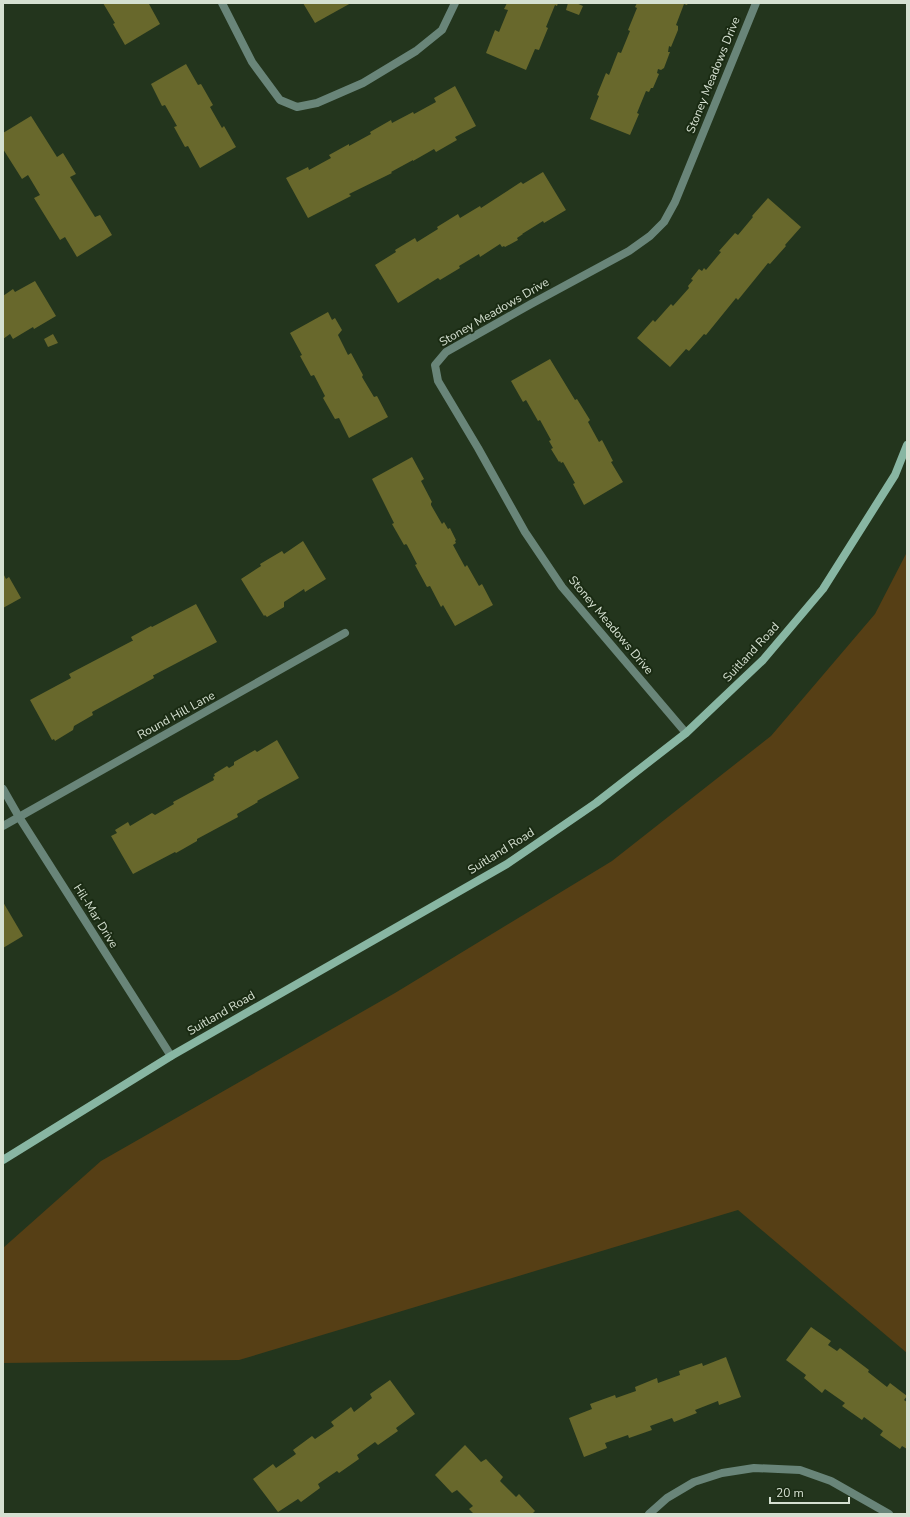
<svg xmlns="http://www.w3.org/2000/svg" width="910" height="1517" viewBox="0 0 910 1517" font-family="'Nunito Sans',sans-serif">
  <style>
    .green { fill: #563f15 }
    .building { fill: #68682c }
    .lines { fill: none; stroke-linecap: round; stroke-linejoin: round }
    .minor { stroke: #698579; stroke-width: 8 }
    .tertiary { stroke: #698579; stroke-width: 8 }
    .secondary { stroke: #88b6a3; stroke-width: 8 }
    .labels { text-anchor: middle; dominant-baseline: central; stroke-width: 4; stroke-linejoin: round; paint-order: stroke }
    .street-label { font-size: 12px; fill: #d5e0d1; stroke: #1a2b13 }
  </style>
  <rect width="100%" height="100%" fill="#23351d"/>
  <path class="green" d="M 907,552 L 907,1353 L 738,1210 L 239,1360 L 3,1363 L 3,1248 L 101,1161 L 395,993 L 612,861 L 771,736 L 875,614 Z"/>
  <path class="building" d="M 103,3 L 151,3 L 149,4 L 160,24 L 125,45 L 113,24 L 115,23 Z
    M 303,3 L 351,3 L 315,23 Z
    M 507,3 L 558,3 L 557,6 L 555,5 L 546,27 L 548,28 L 539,50 L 535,49 L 526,70 L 486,53 L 495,30 L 499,32 L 508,10 L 504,9 Z
    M 568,3 L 576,3 L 583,6 L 579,15 L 566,10 Z
    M 637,3 L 688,3 L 687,5 L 684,4 L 676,25 L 678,26 L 678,30 L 671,47 L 669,46 L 668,52 L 670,52 L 664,68 L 661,70 L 658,69 L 657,73 L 659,74 L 653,88 L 651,88 L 649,92 L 646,91 L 637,113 L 639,114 L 630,135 L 590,119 L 599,96 L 597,95 L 606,73 L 609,75 L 618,52 L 621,53 L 630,31 L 628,30 L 637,8 L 635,7 Z
    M 186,64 L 198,85 L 201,84 L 213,105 L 210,107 L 222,128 L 224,126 L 236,147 L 200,168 L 188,146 L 185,147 L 174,127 L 177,126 L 165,105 L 162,106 L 151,84 Z
    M 455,86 L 476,126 L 455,137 L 457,140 L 436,152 L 434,149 L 413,161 L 413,160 L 391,172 L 392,173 L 349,194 L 351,196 L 308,218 L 286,178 L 308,167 L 309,170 L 331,158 L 329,155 L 349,144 L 349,146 L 371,134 L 370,132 L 391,120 L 392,123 L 413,112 L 414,114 L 436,102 L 434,98 Z
    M 31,116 L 57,157 L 63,153 L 76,174 L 70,177 L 95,217 L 100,215 L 112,235 L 77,257 L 65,237 L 60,240 L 34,198 L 40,195 L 28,175 L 22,179 L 3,149 L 3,133 Z
    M 543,172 L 566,210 L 544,223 L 543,221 L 522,234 L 523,234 L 517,238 L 518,240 L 505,247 L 504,246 L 502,247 L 500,244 L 480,257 L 479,254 L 459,266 L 460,268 L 440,280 L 438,278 L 398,303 L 375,265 L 396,252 L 395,250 L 415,238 L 417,242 L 438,229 L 437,227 L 458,214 L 460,218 L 480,206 L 481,208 L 521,182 L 523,184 Z
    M 768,198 L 801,227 L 785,245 L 786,246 L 770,264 L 768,263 L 738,300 L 736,298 L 706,335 L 704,334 L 689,351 L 686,349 L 670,367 L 637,338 L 653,320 L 655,322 L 671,304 L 673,306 L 689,288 L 688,286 L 693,280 L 691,279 L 699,269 L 702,271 L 704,268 L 706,270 L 721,252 L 719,251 L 735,233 L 738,235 L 753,217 L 752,216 Z
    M 35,281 L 56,316 L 34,329 L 33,327 L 13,339 L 10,334 L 3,339 L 3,296 L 13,289 L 15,292 Z
    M 328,312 L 332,320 L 335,318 L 342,330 L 338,335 L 348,355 L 351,353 L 363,375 L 362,377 L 374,397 L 377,396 L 388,417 L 349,438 L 339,418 L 335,419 L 323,398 L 325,396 L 314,375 L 311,376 L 300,356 L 302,355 L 290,333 Z
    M 53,334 L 58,343 L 48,347 L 44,339 Z
    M 550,359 L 575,400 L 577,399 L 590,420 L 588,422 L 599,442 L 602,440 L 613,461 L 611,462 L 623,482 L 584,505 L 573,484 L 575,483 L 563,462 L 561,463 L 560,461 L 559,462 L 551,449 L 553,448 L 549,441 L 551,440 L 540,420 L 538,421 L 526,400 L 523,402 L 511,381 Z
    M 412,457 L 424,479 L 421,481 L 432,502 L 431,503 L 431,505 L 442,524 L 444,522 L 448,529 L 450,528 L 456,540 L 455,541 L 456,543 L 453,545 L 465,567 L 467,565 L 479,586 L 482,584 L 493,605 L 455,626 L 443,605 L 441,607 L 430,586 L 427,587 L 415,565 L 417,564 L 407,545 L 406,544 L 404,545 L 392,524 L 394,523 L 372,479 Z
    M 303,541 L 326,579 L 305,592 L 304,589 L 284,602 L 284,607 L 267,617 L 265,615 L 264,616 L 241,579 L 261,566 L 260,564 L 282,551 L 284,554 Z
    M 3,573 L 6,579 L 9,577 L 21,598 L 3,608 Z
    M 196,604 L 217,642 L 154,675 L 153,675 L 154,678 L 92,712 L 93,715 L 74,726 L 73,730 L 55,741 L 54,739 L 52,740 L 30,700 L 71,678 L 69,674 L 132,641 L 133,641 L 131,637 L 151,626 L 152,627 Z
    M 277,740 L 299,778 L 257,801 L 258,802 L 237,814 L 238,817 L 197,839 L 197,841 L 176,853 L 175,852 L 133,874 L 111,836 L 117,833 L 115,830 L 128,822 L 130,826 L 152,813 L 155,815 L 174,804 L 173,802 L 214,780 L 213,777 L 215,776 L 214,774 L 227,766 L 229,768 L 234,765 L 234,762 L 255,750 L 257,752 Z
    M 3,902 L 23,936 L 3,948 Z
    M 811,1327 L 831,1341 L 828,1345 L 837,1351 L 840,1348 L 869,1370 L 868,1372 L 887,1387 L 890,1383 L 907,1396 L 904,1400 L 907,1402 L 907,1449 L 902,1446 L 900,1449 L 880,1435 L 883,1431 L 864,1417 L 862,1420 L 842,1406 L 845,1403 L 825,1389 L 822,1393 L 804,1378 L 806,1375 L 786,1360 Z
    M 726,1357 L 741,1397 L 719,1405 L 718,1401 L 695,1410 L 697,1413 L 674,1422 L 672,1418 L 650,1426 L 652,1430 L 629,1438 L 628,1435 L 605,1443 L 607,1448 L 584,1457 L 569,1418 L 592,1409 L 590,1404 L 615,1395 L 616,1398 L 636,1391 L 635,1387 L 657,1378 L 658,1383 L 680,1375 L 679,1371 L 702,1363 L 703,1366 Z
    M 390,1380 L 415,1414 L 396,1428 L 398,1431 L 378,1445 L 375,1442 L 357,1455 L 359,1459 L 339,1473 L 337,1471 L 318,1484 L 320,1488 L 301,1502 L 298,1499 L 278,1512 L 253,1479 L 273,1464 L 276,1468 L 296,1454 L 293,1450 L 312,1436 L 315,1439 L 334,1426 L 331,1422 L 351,1407 L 354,1412 L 372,1398 L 370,1394 Z
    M 465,1445 L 481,1462 L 486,1459 L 503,1477 L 500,1481 L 516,1497 L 519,1494 L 535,1511 L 532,1514 L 474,1514 L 469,1509 L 473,1506 L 457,1490 L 452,1493 L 435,1475 Z"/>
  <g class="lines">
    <path class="minor" d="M 222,3 L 252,62 L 280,100 L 297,107 L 317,103 L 363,83 L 416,51 L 442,30 L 455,3
      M 686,733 L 562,587 L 525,532 L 478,448 L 438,381 L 435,365 L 446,352 L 531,304 L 629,251 L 650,236 L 664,222 L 675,202 L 756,3
      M 3,826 L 345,633
      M 649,1514 L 667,1498 L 694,1482 L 722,1473 L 754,1468 L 800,1470 L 831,1481 L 889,1514"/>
    <path class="tertiary" d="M 3,789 L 19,817 L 171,1056"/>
    <path class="secondary" d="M 3,1160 L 171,1056 L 507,864 L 596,803 L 686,733 L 763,660 L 823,589 L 895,475 L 907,445"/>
  </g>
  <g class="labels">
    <g class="street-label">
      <text transform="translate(713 75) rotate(-68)">Stoney Meadows Drive</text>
      <text transform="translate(494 312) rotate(-30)">Stoney Meadows Drive</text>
      <text transform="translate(611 625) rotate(50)">Stoney Meadows Drive</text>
      <text transform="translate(751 652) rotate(-47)">Suitland Road</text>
      <text transform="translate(176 715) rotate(-29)">Round Hill Lane</text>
      <text transform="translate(501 851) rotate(-32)">Suitland Road</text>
      <text transform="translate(96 916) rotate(58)">Hil-Mar Drive</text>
      <text transform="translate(221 1013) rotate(-30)">Suitland Road</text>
    </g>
  </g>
  <rect width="910" height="1517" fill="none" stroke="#d5e0d1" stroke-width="8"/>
  <path d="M770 1497v6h79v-6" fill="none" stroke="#d5e0d1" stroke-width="2"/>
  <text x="776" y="1497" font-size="12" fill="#d5e0d1" stroke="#1a2b13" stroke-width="3" paint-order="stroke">20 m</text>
</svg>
